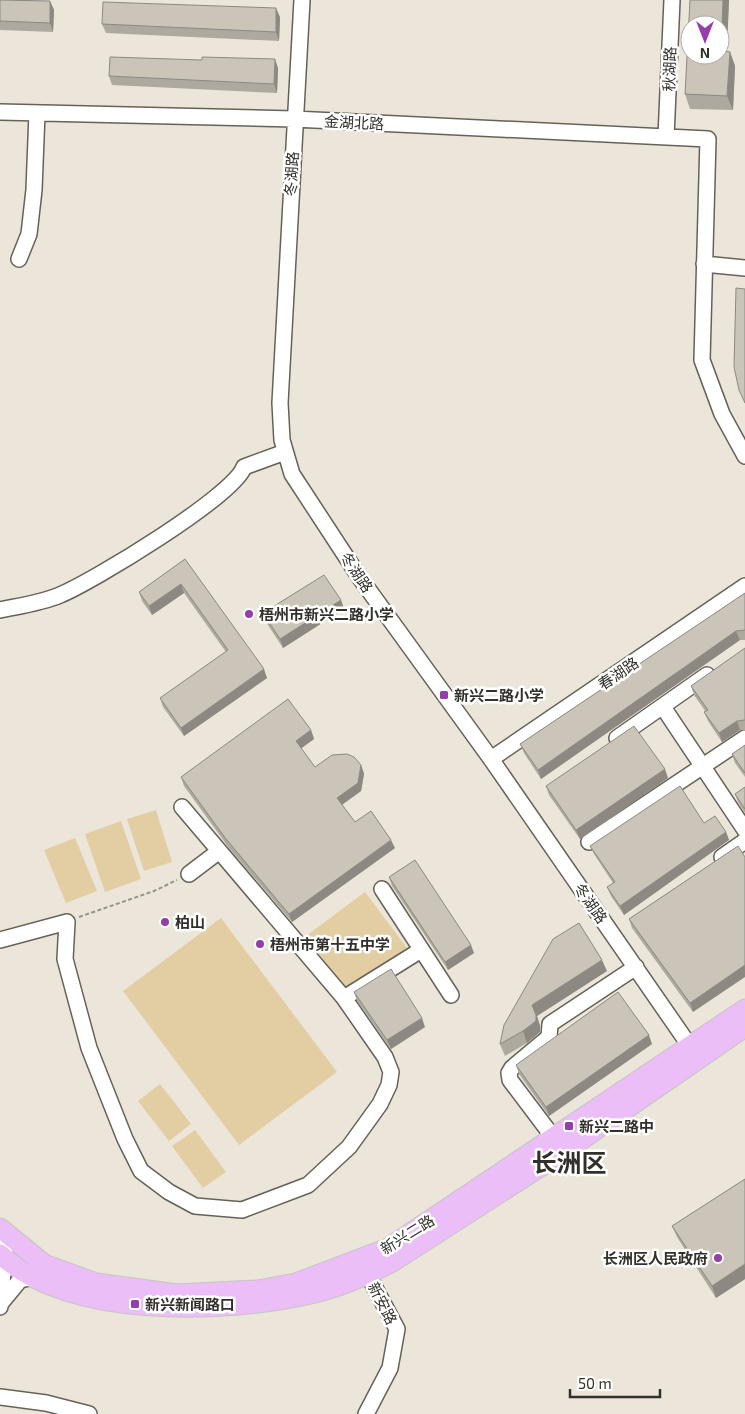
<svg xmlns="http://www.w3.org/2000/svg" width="745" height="1414" viewBox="0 0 745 1414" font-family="'Exo 2','Noto Sans SC',sans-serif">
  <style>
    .green { fill: #e3cea3 }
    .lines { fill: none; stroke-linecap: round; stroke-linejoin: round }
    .minor-casing { stroke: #676258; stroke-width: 18 }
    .major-casing { stroke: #c6c5c4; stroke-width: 21 }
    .path { stroke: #97938b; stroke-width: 2; stroke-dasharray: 4 2.5; stroke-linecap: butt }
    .minor { stroke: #fff; stroke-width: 15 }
    .major { stroke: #ebbef7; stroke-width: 19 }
    .wall { fill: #aea99f }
    .shaded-wall { fill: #8d8982 }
    .building { fill: #cac4b9; stroke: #8d8982; fill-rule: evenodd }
    .poi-dot { fill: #953daa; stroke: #fff; stroke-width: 2 }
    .labels { text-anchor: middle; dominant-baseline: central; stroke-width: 5; stroke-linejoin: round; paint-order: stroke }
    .street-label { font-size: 15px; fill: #32302b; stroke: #fff }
    .poi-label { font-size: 15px; font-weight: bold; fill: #32302b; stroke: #fff; text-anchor: start }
    .town-label { font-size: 25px; font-weight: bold; fill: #32302b; stroke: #fff }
  </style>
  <rect width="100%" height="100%" fill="#ebe5da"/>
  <path class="green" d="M 156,810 L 172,862 L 144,871 L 127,819 Z
    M 121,821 L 141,879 L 105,892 L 85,834 Z
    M 75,838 L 97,891 L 66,903 L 44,850 Z
    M 365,892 L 407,948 L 347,992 L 306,936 Z
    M 221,918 L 337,1072 L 239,1145 L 123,991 Z
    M 160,1084 L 191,1124 L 169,1141 L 138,1101 Z
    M 195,1130 L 226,1172 L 203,1188 L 172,1146 Z"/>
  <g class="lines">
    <defs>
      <path id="minor" d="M 302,0 L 280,403 L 282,440 L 292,474 L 360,578 L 491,759 L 696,1055
        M 0,112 L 294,119 L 708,139 L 702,360 L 722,414 L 745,456
        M 666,137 L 672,0
        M 19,259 L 29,234 L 34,190 L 37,113
        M 704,264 L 745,268
        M 0,610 C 19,606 41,603 60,595 C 92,582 234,496 244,467 L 285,452
        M 663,707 L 745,830
        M 617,738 L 707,675
        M 491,759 L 745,586
        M 589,842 L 745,738
        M 722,857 L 745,841
        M 189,874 L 218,852
        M 382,889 L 451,995
        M 0,940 L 67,922 L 65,959 L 89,1048 L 125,1139 L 141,1171 L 169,1192 L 195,1206 L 242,1210 L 308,1185 L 349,1147 L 380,1104 L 389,1085 L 391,1072 L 385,1057 L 344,998 L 182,807
        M 344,998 L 421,950
        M 553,1137 L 510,1080 L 509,1073 L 512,1068 L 549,1037 L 550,1024 L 636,967
        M 1,1303 L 20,1280 L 34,1277
        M 0,1307 L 6,1235
        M 0,1397 L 46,1403 L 89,1414
        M 366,1414 L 390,1368 L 397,1329 L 368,1275"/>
      <path id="major" d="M 0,1228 L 44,1264 L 96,1283 L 177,1294 L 258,1290 L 296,1283 L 388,1248 L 745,1009
        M 0,1254 C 68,1319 224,1314 310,1294 C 339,1288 368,1275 394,1261 L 565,1151 L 745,1027"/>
    </defs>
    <use href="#minor" class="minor-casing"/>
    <use href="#major" class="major-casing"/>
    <path class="path" d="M 79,917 L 154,891 L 177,880"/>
    <use href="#minor" class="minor"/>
    <use href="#major" class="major"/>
  </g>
  <path class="wall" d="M 0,0 L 50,1 L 54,10 L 53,32 L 0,30 Z
    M 729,0 L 727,51 L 730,52 L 735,66 L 733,110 L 690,109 L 685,94 Z
    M 280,17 L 279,41 L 106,33 L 102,24 Z
    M 202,60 L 278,68 L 277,93 L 112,85 L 109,76 Z
    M 185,559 L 267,678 L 184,736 L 163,707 L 160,698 L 226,652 L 184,593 L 152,615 L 142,601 L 139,592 Z
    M 745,593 L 745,640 L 740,640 L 541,779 L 524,753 L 520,744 Z
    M 341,600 L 344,609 L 283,648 L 266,622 L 263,613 Z
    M 745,648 L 745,730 L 740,730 L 722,742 L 708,721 L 704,712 L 706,712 L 694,695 L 691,686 Z
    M 311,730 L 314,739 L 301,748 L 315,767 L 361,765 L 364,774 L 361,791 L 342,805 L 355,822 L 395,848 L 292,922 L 229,848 L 184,786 L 181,777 Z
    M 745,745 L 745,777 L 735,763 L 732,754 Z
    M 668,778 L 580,839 L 549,795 L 546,786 Z
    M 745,787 L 745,813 L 738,802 L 735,794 Z
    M 704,823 L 726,832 L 729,840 L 624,915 L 611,896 L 607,887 L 613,883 L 594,854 L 590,846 Z
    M 738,846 L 693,1012 L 632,928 L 629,919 Z
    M 389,877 L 474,953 L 448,970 L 392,886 Z
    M 607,971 L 537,1016 L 540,1026 L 540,1032 L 527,1043 L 505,1056 L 500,1044 L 504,1025 Z
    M 354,992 L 425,1027 L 391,1049 L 357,1001 Z
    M 652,1044 L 549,1116 L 519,1074 L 516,1065 Z
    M 745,1179 L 745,1279 L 716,1298 L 677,1237 L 672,1226 Z"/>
  <path class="shaded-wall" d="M 723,0 L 729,0 L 726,66 L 721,51 Z
    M 50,1 L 54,10 L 53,32 L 50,23 Z
    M 276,8 L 280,17 L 279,41 L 276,32 Z
    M 730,52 L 735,66 L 733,110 L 727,96 Z
    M 275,59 L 278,68 L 277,93 L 274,84 Z
    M 181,584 L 184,593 L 152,615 L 149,606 Z
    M 341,600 L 344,609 L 283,648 L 280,639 Z
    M 736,631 L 740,640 L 541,779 L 538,770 Z
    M 264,669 L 267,678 L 184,736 L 181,728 Z
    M 737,721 L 740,730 L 722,742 L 719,733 Z
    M 311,730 L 314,739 L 299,750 L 296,741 Z
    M 361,765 L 364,774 L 361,791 L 340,806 L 337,798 Z
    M 665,769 L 668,778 L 580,839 L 576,830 Z
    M 726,832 L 729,840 L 624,915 L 620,906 Z
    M 391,840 L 395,848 L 292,922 L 289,914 Z
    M 471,945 L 474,953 L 448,970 L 445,962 Z
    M 602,960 L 607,971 L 537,1016 L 540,1026 L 540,1032 L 527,1043 L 523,1031 L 532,1005 Z
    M 745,965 L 745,977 L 693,1012 L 690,1003 Z
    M 422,1018 L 425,1027 L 391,1049 L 387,1040 Z
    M 649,1035 L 652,1044 L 549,1116 L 546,1107 Z
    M 745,1264 L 745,1279 L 716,1298 L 712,1286 Z"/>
  <path class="building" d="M 0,0 L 50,1 L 50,23 L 0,21 Z
    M 690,0 L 723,0 L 721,51 L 730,52 L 727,96 L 685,94 ZM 690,25 L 720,25 L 720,55 L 690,55 Z
    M 103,2 L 276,8 L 276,32 L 102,24 Z
    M 110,57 L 202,60 L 202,57 L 275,59 L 274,84 L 109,76 Z
    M 736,288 L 745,289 L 745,403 L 739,390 L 734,367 Z
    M 185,559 L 264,669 L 181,728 L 160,698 L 228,650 L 181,584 L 149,606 L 139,592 Z
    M 324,575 L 341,600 L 280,639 L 263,613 Z
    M 745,593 L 745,630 L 736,631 L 538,770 L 520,744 Z
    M 745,648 L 745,720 L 737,721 L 719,733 L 704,712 L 708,710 L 691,686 Z
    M 288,699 L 311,730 L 296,741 L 315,767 L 332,755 L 347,754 L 354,757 L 361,765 L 358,783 L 337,798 L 355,822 L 371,811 L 391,840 L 289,914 L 226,839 L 181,777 Z
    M 634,726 L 665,769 L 576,830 L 546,786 Z
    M 745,745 L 745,773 L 732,754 Z
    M 680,786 L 704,823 L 715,816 L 726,832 L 620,906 L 607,887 L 615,882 L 590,846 Z
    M 745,787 L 745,809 L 735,794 Z
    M 738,846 L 745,857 L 745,965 L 690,1003 L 629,919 Z
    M 415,860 L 471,945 L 445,962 L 389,877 Z
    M 579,923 L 602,960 L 532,1005 L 536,1015 L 536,1021 L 523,1031 L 500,1044 L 504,1025 L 553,939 Z
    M 391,969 L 422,1018 L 387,1040 L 354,992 Z
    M 618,992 L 649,1035 L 546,1107 L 516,1065 Z
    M 745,1179 L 745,1264 L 712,1286 L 672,1226 Z"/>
  <g class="poi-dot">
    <circle cx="249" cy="614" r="5"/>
    <rect x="439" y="690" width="10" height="10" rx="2.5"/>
    <circle cx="165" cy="922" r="5"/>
    <circle cx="260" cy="944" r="5"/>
    <rect x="564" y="1121" width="10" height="10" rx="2.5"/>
    <circle cx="718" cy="1258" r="5"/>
    <rect x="130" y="1299" width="10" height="10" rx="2.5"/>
  </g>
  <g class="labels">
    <g class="street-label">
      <text transform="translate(669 69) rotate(-88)">秋湖路</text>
      <text transform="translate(354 122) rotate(3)">金湖北路</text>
      <text transform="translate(291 174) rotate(-87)">冬湖路</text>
      <text transform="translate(357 572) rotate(56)">冬湖路</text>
      <text transform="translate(618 673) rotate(-34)">春湖路</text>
      <text transform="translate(591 903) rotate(55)">冬湖路</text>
      <text transform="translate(407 1234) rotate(-32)">新兴二路</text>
      <text transform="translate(383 1303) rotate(63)">新安路</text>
    </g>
    <g class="poi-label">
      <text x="259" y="614">梧州市新兴二路小学</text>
      <text x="454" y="695">新兴二路小学</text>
      <text x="175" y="922">柏山</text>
      <text x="270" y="944">梧州市第十五中学</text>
      <text x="579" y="1126">新兴二路中</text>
      <text x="708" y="1258" text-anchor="end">长洲区人民政府</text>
      <text x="145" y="1304">新兴新闻路口</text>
    </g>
    <g class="town-label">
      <text x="569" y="1162">长洲区</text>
    </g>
  </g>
  <g transform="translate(705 40) rotate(180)"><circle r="24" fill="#ffffff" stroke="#adacaa"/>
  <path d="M0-4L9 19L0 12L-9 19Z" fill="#953daa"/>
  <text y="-8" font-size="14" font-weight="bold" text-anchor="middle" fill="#32302b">N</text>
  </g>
  <path d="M570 1389v8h90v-8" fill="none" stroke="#32302b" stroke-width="2.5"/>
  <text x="578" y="1389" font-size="15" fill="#32302b" stroke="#ffffff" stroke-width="4" paint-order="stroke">50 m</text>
</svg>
